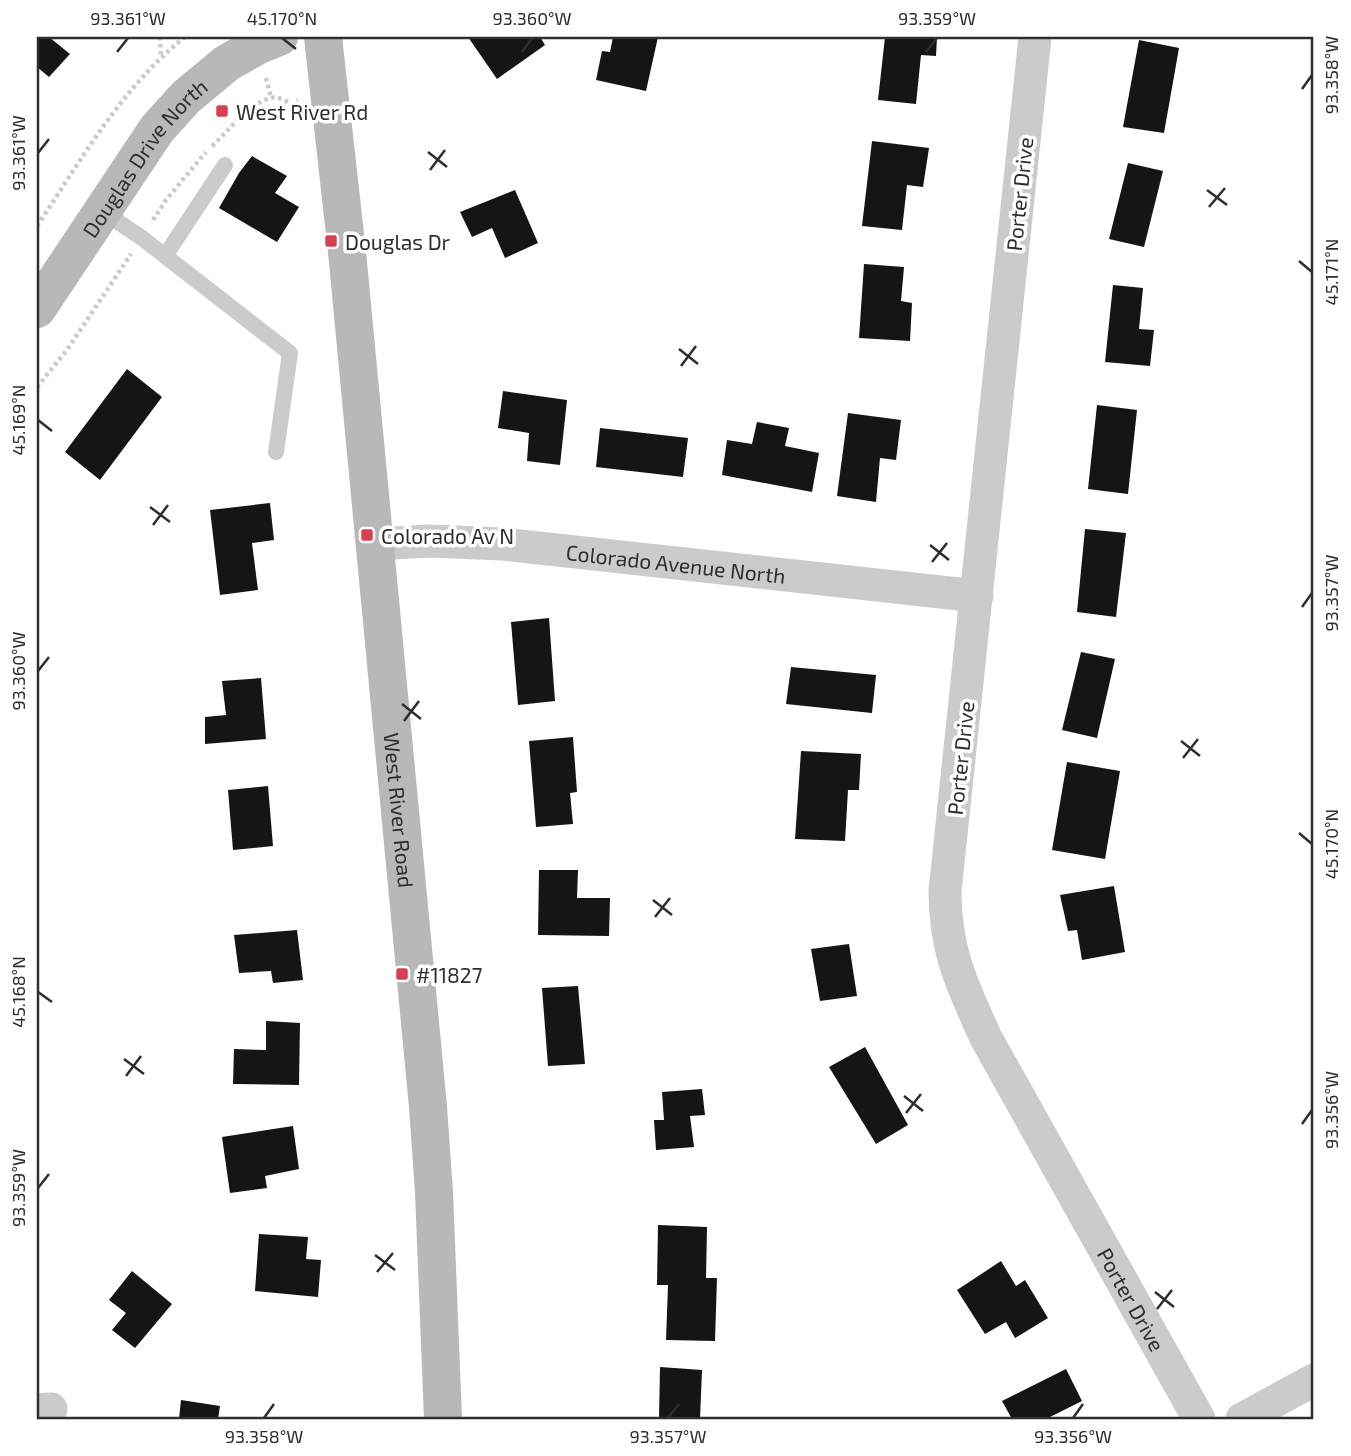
<svg xmlns="http://www.w3.org/2000/svg" width="1351" height="1456" viewBox="0 0 1351 1456" font-family="'Exo 2',sans-serif">
  <style>
    .building { fill: #151515 }
    .lines { fill: none; stroke-linecap: round; stroke-linejoin: round }
    .path { stroke: #cbcbcb; stroke-width: 4.5; stroke-dasharray: 3.5 3.5; stroke-linecap: butt }
    .service { stroke: #cbcbcb; stroke-width: 16 }
    .minor { stroke: #cbcbcb; stroke-width: 33 }
    .secondary { stroke: #b8b8b8; stroke-width: 38 }
    .ticks { fill: none; stroke: #2e2e2e; stroke-width: 2.5 }
    .poi-dot { fill: #d73f53; stroke: #fff; stroke-width: 2.5 }
    .labels { text-anchor: middle; dominant-baseline: central; stroke-width: 7; stroke-linejoin: round; paint-order: stroke }
    .poi-label { font-size: 21px; fill: #2e2e2e; stroke: #fff; text-anchor: start }
    .street-label { font-size: 21px; fill: #2e2e2e; stroke: #fff }
    .neatline { fill: none; stroke: #2e2e2e; stroke-width: 2.5 }
    .ticks-label { font-size: 18px; text-anchor: middle; fill: #2e2e2e }
  </style>
  <rect width="100%" height="100%" fill="#fff"/>
  <path class="building" d="M 37,37 L 49,37 L 70,54 L 49,77 L 37,67 Z
    M 468,37 L 540,37 L 545,45 L 497,79 Z
    M 613,37 L 658,37 L 646,91 L 596,80 L 602,51 L 610,52 Z
    M 885,37 L 937,37 L 936,56 L 921,55 L 916,104 L 878,100 Z
    M 1139,40 L 1179,48 L 1164,133 L 1123,127 Z
    M 872,141 L 929,148 L 923,187 L 907,185 L 902,230 L 862,226 Z
    M 252,156 L 287,176 L 275,193 L 299,207 L 277,242 L 219,208 L 239,173 Z
    M 1128,163 L 1163,171 L 1144,247 L 1109,239 Z
    M 515,190 L 538,243 L 505,258 L 492,228 L 472,237 L 460,212 Z
    M 864,264 L 904,267 L 901,301 L 912,303 L 910,341 L 859,338 Z
    M 1113,285 L 1143,288 L 1139,329 L 1154,330 L 1150,366 L 1105,362 Z
    M 127,369 L 162,397 L 100,480 L 65,452 Z
    M 503,391 L 567,400 L 560,465 L 527,461 L 529,433 L 498,428 Z
    M 1097,405 L 1137,410 L 1128,494 L 1088,489 Z
    M 848,413 L 901,420 L 896,460 L 880,458 L 876,502 L 837,496 Z
    M 757,422 L 789,428 L 785,446 L 819,453 L 812,492 L 722,475 L 727,440 L 752,444 Z
    M 600,428 L 688,438 L 683,477 L 596,467 Z
    M 270,503 L 274,540 L 252,543 L 258,590 L 220,595 L 210,510 Z
    M 1085,529 L 1126,533 L 1116,617 L 1077,612 Z
    M 549,618 L 555,701 L 518,705 L 511,622 Z
    M 1081,652 L 1115,659 L 1097,738 L 1062,730 Z
    M 791,667 L 876,675 L 872,713 L 786,704 Z
    M 261,678 L 266,739 L 205,744 L 205,717 L 226,715 L 222,681 Z
    M 573,737 L 577,792 L 570,793 L 573,824 L 536,827 L 529,741 Z
    M 801,751 L 861,754 L 859,790 L 848,790 L 845,841 L 795,839 Z
    M 1067,762 L 1120,771 L 1105,859 L 1052,850 Z
    M 268,786 L 273,846 L 233,850 L 228,790 Z
    M 539,870 L 578,870 L 577,898 L 610,898 L 609,936 L 538,935 Z
    M 1114,886 L 1125,952 L 1082,960 L 1077,930 L 1068,931 L 1060,895 Z
    M 297,930 L 303,980 L 273,983 L 271,971 L 239,973 L 234,935 Z
    M 849,944 L 857,996 L 820,1001 L 811,949 Z
    M 578,986 L 585,1064 L 548,1066 L 542,988 Z
    M 266,1021 L 300,1023 L 299,1085 L 233,1084 L 234,1049 L 266,1050 Z
    M 865,1047 L 908,1125 L 876,1144 L 829,1067 Z
    M 702,1089 L 705,1115 L 690,1116 L 694,1147 L 656,1150 L 654,1120 L 664,1120 L 662,1092 Z
    M 293,1126 L 299,1169 L 265,1176 L 267,1188 L 230,1193 L 222,1137 Z
    M 658,1225 L 707,1227 L 706,1278 L 717,1278 L 715,1341 L 666,1340 L 668,1285 L 657,1285 Z
    M 259,1234 L 308,1237 L 306,1259 L 321,1260 L 318,1297 L 255,1291 Z
    M 1001,1261 L 1016,1286 L 1025,1280 L 1048,1318 L 1015,1338 L 1006,1322 L 985,1334 L 957,1290 Z
    M 132,1271 L 172,1304 L 135,1348 L 112,1330 L 126,1313 L 109,1300 Z
    M 660,1367 L 702,1370 L 700,1419 L 659,1419 Z
    M 1066,1369 L 1082,1401 L 1046,1419 L 1012,1419 L 1002,1401 Z
    M 181,1400 L 220,1406 L 218,1419 L 179,1419 Z"/>
  <g class="lines">
    <path class="path" d="M 160,37 L 161,57
      M 266,78 L 271,98
      M 212,146 C 229,131 247,105 270,98 C 278,96 286,101 292,104 L 298,100
      M 153,220 L 166,200 L 206,152
      M 37,226 C 82,159 121,88 185,37
      M 37,387 L 67,350 L 131,254"/>
    <path class="service" d="M 102,211 L 142,238 L 290,353 L 276,452
      M 165,256 L 225,165"/>
    <g class="minor">
      <path id="s1" d="M 1035,37 L 945,891 C 945,951 962,985 986,1038 L 1199,1419"/>
      <path id="s2" d="M 376,544 L 429,541 L 503,544 L 977,596"/>
      <path d="M 37,1410 L 51,1409"/>
      <path d="M 1242,1419 L 1314,1380"/>
    </g>
    <g class="secondary">
      <path id="s3" d="M 323,37 L 347,252 L 428,1107 L 434,1192 L 443,1419"/>
      <path id="s4" d="M 37,309 L 157,129 L 186,97 L 227,63 L 257,46 L 279,37"/>
    </g>
  </g>
  <path class="ticks" d="M 282,38 L 296,49M 117,52 L 128,38M 522,52 L 532,38M 926,52 L 937,38M 1302,89 L 1312,75M 428,152 L 447,167M 38,153 L 49,139M 430,170 L 445,150M 1207,190 L 1227,205M 1209,207 L 1225,188M 1299,261 L 1312,272M 679,349 L 698,364M 681,366 L 696,346M 38,420 L 52,431M 150,507 L 170,522M 153,525 L 168,505M 930,545 L 949,560M 932,562 L 947,543M 1302,607 L 1312,593M 38,671 L 49,657M 402,704 L 421,719M 404,721 L 419,701M 1181,741 L 1200,756M 1183,758 L 1198,739M 1299,833 L 1312,844M 653,900 L 672,915M 655,917 L 670,898M 38,992 L 52,1002M 124,1059 L 144,1074M 126,1076 L 141,1056M 904,1096 L 923,1111M 906,1113 L 921,1094M 1302,1124 L 1312,1110M 38,1188 L 49,1174M 375,1255 L 395,1270M 377,1272 L 393,1253M 1155,1292 L 1174,1307M 1157,1309 L 1172,1290M 264,1418 L 274,1404M 668,1418 L 679,1404M 1073,1418 L 1083,1404"/>
  <g class="poi-dot">
    <rect x="215" y="104" width="14" height="14" rx="3.5"/>
    <rect x="324" y="234" width="14" height="14" rx="3.5"/>
    <rect x="360" y="528" width="14" height="14" rx="3.5"/>
    <rect x="395" y="967" width="14" height="14" rx="3.5"/>
  </g>
  <g class="labels">
    <g class="poi-label">
      <text x="236" y="111">West River Rd</text>
      <text x="345" y="241">Douglas Dr</text>
      <text x="381" y="535">Colorado Av N</text>
      <text x="416" y="974">#11827</text>
    </g>
    <g class="street-label">
      <text stroke="none"><textPath href="#s4" startOffset="186">Douglas Drive North</textPath></text>
      <text transform="translate(1019 194) rotate(-84)">Porter Drive</text>
      <text stroke="none"><textPath href="#s2" startOffset="301">Colorado Avenue North</textPath></text>
      <text transform="translate(960 758) rotate(-84)">Porter Drive</text>
      <text stroke="none"><textPath href="#s3" startOffset="777">West River Road</textPath></text>
      <text stroke="none"><textPath href="#s1" startOffset="1312">Porter Drive</textPath></text>
    </g>
  </g>
  <rect width="1351" height="1456" fill="none" stroke="#ffffff" stroke-width="77"/>
  <rect x="38" y="38" width="1274" height="1380" class="neatline"/>
  <g class="ticks-label">
    <text x="128" y="25">93.361°W</text>
    <text x="282" y="25">45.170°N</text>
    <text x="532" y="25">93.360°W</text>
    <text x="937" y="25">93.359°W</text>
    <text transform="translate(1332 75) rotate(-90)" y="6">93.358°W</text>
    <text transform="translate(19 153) rotate(-90)" y="6">93.361°W</text>
    <text transform="translate(1332 272) rotate(-90)" y="6">45.171°N</text>
    <text transform="translate(19 420) rotate(-90)" y="6">45.169°N</text>
    <text transform="translate(1332 593) rotate(-90)" y="6">93.357°W</text>
    <text transform="translate(19 671) rotate(-90)" y="6">93.360°W</text>
    <text transform="translate(1332 844) rotate(-90)" y="6">45.170°N</text>
    <text transform="translate(19 992) rotate(-90)" y="6">45.168°N</text>
    <text transform="translate(1332 1110) rotate(-90)" y="6">93.356°W</text>
    <text transform="translate(19 1188) rotate(-90)" y="6">93.359°W</text>
    <text x="264" y="1443">93.358°W</text>
    <text x="668" y="1443">93.357°W</text>
    <text x="1073" y="1443">93.356°W</text>
  </g>
</svg>
